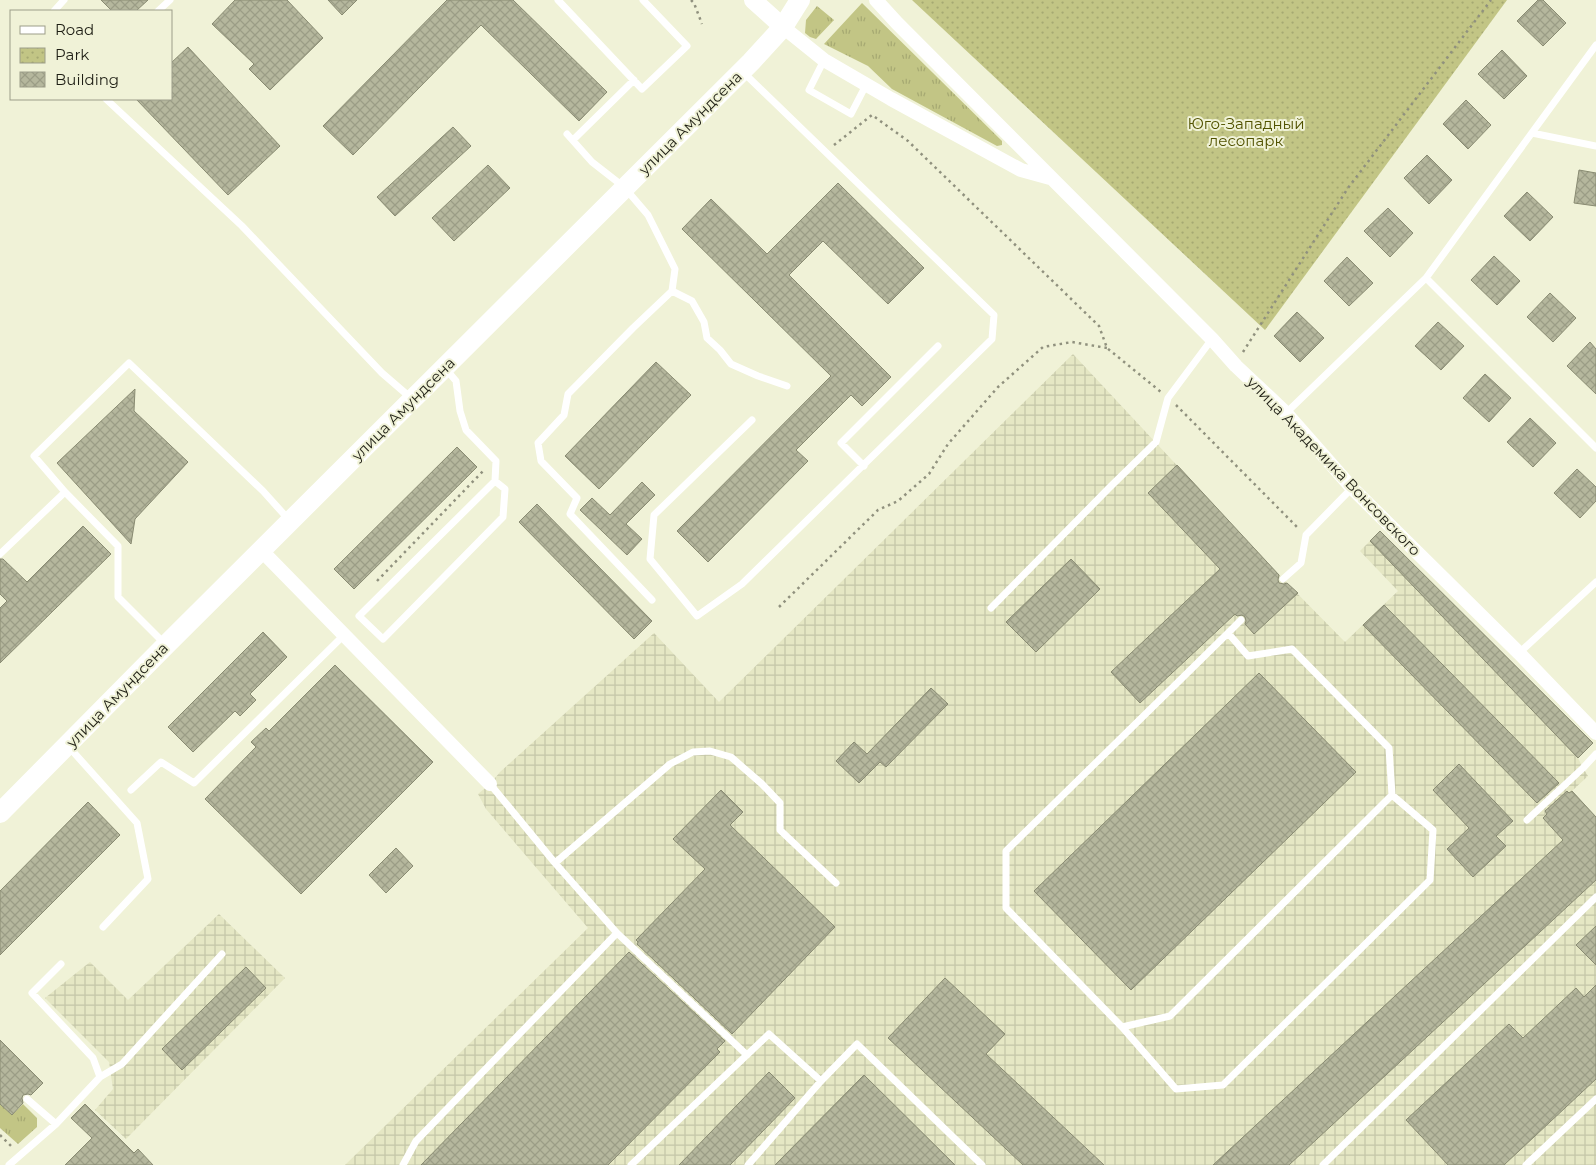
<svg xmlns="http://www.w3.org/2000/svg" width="1596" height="1165" viewBox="0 0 1596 1165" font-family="Montserrat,sans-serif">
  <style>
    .industrial { fill: url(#industrial-grid) }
    .grass { fill: url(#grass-tufts) }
    .park { fill: url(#park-dots) }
    .building { fill: url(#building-cross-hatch); stroke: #898b72 }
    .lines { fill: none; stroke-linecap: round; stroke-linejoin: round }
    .path { stroke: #90917e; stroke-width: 2.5; stroke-dasharray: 2.5 4; stroke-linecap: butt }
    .service { stroke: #fff; stroke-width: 7 }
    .minor { stroke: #fff; stroke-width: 14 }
    .tertiary { stroke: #fff; stroke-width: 18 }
    .secondary { stroke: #fff; stroke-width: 20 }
    .labels { text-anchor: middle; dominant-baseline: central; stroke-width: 4; stroke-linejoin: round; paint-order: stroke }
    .street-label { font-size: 15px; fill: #1e1e14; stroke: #f0f2d7 }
    .park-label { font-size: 15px; fill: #515200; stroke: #f0f2d7 }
  </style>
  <defs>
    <pattern id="industrial-grid" width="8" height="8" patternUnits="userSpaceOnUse" patternTransform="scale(1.25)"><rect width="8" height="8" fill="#e5e7c4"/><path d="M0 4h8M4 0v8" fill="none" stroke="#c4c6a8"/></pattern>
    <pattern id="grass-tufts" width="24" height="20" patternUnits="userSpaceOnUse" patternTransform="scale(1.25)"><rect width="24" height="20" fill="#c2c585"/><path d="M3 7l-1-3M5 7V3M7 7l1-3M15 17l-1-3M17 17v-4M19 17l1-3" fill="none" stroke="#a6a972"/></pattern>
    <pattern id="park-dots" width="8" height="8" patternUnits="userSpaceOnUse" patternTransform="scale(1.25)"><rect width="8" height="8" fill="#c2c585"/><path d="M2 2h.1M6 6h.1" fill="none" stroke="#a6a972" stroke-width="1.8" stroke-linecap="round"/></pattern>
    <pattern id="building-cross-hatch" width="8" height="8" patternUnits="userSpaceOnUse" patternTransform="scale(1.25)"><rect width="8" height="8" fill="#b5b79d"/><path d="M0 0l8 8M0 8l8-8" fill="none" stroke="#9b9d86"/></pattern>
  </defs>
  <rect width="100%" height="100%" fill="#f0f2d7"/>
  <path class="industrial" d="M 1073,354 L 1283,579 L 1345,642 L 1398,591 L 1360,551 L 1380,531 L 1593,743 L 1578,758 L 1583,768 L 1588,776 L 1572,791 L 1596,817 L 1596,1165 L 345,1165 L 588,928 L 486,809 L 478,794 L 490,784 L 500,772 L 654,633 L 719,702 Z
    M 219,914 L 285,978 L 126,1139 L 95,1110 L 113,1089 L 109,1062 L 45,998 L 90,962 L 128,1000 Z"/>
  <path class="grass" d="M 862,3 L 1002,141 L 1002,145 L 997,146 L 892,89 L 868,66 L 824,44 Z
    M 817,6 L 834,20 L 816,39 L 810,37 L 805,33 L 806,20 Z
    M 0,1104 L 12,1115 L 23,1104 L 37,1118 L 37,1127 L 18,1144 L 0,1128 Z"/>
  <path class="park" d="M 912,0 L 1507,0 L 1265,330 Z"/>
  <path class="building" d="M 101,0 L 148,0 L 136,11 L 112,11 Z
    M 235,0 L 287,0 L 323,38 L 270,90 L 249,69 L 254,64 L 212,24 Z
    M 328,0 L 357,0 L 342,15 Z
    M 447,0 L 513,0 L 607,92 L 579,121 L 481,25 L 353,155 L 323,126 Z
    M 1538,0 L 1543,0 L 1566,23 L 1543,46 L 1517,21 Z
    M 188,47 L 280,146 L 228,195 L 136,99 L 171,99 L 171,63 Z
    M 1502,50 L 1527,76 L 1504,99 L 1478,74 Z
    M 1466,100 L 1491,125 L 1468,149 L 1443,124 Z
    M 453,127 L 471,146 L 395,216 L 377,197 Z
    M 1427,155 L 1452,180 L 1429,204 L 1404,178 Z
    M 488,165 L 510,188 L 454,241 L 432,218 Z
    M 1579,170 L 1596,173 L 1596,206 L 1574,203 Z
    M 838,183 L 924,268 L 888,304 L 823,241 L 789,275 L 891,377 L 862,406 L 851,395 L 796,450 L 808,461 L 708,562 L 677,531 L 831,376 L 682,229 L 711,199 L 767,254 Z
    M 1527,192 L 1553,217 L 1530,241 L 1504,216 Z
    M 1388,208 L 1413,233 L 1390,257 L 1364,231 Z
    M 1494,256 L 1520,281 L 1497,305 L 1471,280 Z
    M 1347,257 L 1373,283 L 1349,306 L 1324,281 Z
    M 1550,293 L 1576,318 L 1553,342 L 1527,317 Z
    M 1297,312 L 1324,338 L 1300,362 L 1274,336 Z
    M 1438,322 L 1464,346 L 1441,370 L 1415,346 Z
    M 1590,342 L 1596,349 L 1596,394 L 1567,366 Z
    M 656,362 L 691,395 L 599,489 L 565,456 Z
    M 1485,374 L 1511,398 L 1489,422 L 1463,398 Z
    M 135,389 L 134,411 L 188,462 L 135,519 L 131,544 L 57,463 Z
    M 1530,418 L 1556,443 L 1533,467 L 1507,442 Z
    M 457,447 L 477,467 L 354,589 L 334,569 Z
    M 1177,465 L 1279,575 L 1278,580 L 1279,583 L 1284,584 L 1287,583 L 1298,593 L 1254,634 L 1245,624 L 1246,621 L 1245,617 L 1242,615 L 1237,616 L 1235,614 L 1140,703 L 1111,672 L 1220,569 L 1148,493 Z
    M 1577,469 L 1596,487 L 1596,501 L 1580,518 L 1554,493 Z
    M 642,482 L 655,495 L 626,524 L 642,539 L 627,555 L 580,510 L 592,498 L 610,515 Z
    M 537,504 L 652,621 L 634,639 L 519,522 Z
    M 83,526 L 111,554 L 0,663 L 0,608 L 7,601 L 0,594 L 0,559 L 3,559 L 27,582 Z
    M 1380,531 L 1593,743 L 1578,758 L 1370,541 Z
    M 1071,559 L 1100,589 L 1036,652 L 1006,622 Z
    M 1384,605 L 1559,783 L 1537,803 L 1363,625 Z
    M 263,632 L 287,657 L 250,694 L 256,700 L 240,716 L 235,711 L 193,752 L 168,727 Z
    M 335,665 L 433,762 L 301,894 L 205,799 L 256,747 L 251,742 L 266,728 L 269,731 Z
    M 1259,673 L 1356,772 L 1131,990 L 1034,891 Z
    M 931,688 L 948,704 L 886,767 L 880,762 L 859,783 L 836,761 L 854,742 L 867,754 Z
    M 1459,764 L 1513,821 L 1496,836 L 1506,846 L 1473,877 L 1447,849 L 1469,828 L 1433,790 Z
    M 721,790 L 743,812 L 730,825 L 835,927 L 732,1034 L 637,944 L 638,942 L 636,940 L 705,869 L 673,839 Z
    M 1567,791 L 1569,793 L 1572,791 L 1596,817 L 1596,880 L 1289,1165 L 1213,1165 L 1563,840 L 1543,818 L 1547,814 L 1545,811 Z
    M 88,802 L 120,835 L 0,955 L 0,891 Z
    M 396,848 L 413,866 L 386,893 L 369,875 Z
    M 1596,926 L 1596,965 L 1576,945 Z
    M 629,952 L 725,1041 L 717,1049 L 720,1052 L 608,1165 L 421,1165 Z
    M 246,967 L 266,988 L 182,1070 L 162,1049 Z
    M 945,978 L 1005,1034 L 986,1054 L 1104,1165 L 1023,1165 L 888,1038 Z
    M 1596,985 L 1596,1079 L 1504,1165 L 1448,1165 L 1406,1120 L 1509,1024 L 1523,1038 L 1576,988 L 1584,997 Z
    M 0,1040 L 43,1083 L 31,1095 L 28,1094 L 23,1095 L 22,1098 L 23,1103 L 12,1115 L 0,1104 Z
    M 769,1072 L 795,1098 L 730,1165 L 679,1165 Z
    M 864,1075 L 955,1165 L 775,1165 Z
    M 85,1104 L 134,1153 L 138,1149 L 153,1165 L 65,1165 L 92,1138 L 71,1118 Z"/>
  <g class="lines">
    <path class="path" d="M 691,0 L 694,3 L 702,24
      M 834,145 L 872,115 L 908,141 L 1099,326 L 1107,348 L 1161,392
      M 1243,352 L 1348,188 L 1491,0
      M 1176,405 L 1299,529
      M 377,581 L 485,469
      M 779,607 L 878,510 L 898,501 L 929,474 L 948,444 L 998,387 L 1043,347 L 1072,342 L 1107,348
      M 0,1135 L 13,1148"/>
    <path class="service" d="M 558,0 L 642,89 L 687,46 L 643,0
      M 54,11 L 64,0
      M 158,11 L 170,0
      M 824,60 L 809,90 L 851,114 L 866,85
      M 744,73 L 994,315 L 992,339 L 742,584 L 697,616 L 650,559 L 654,515 L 752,420
      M 106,99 L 242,226 L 382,373 L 411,398
      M 1532,133 L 1596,146
      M 567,134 L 592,162 L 624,187 L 648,215 L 675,269 L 672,291 L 633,328 L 568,394 L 564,415 L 538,443 L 541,461 L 577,498 L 570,514 L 652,600
      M 573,140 L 634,80
      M 1426,278 L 1596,448
      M 672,291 L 692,301 L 704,322 L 707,338 L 720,350 L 731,364 L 758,376 L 787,386
      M 445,368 L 456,381 L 460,411 L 466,430 L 496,461 L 495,481 L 359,616 L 383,639 L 503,517 L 505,489 L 495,481
      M 1286,413 L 1426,278 L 1596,45
      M 864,466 L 841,443 L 938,346
      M 65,492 L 118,546 L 118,597 L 165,644
      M 0,554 L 65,492 L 34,456 L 129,363 L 263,491 L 290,521
      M 1283,579 L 1301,563 L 1306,535 L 1352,488
      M 991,608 L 1110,487 L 1156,442 L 1168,398 L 1212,339
      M 1228,633 L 1248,656 L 1292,649 L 1389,748 L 1392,795 L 1170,1016 L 1122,1027 L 1006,908 L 1006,851 L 1228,633 L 1241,620
      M 1519,653 L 1596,582
      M 68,746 L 137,823 L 148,879 L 103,927
      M 490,784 L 555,863 L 617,933 L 747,1055
      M 131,790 L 161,762 L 194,783 L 344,635
      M 1527,820 L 1583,768 L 1596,754
      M 555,863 L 670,764 L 693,752 L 710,751 L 731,757 L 762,784 L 780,803 L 780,830 L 836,883
      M 1122,1027 L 1176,1089 L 1223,1085 L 1430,880 L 1433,830 L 1392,795
      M 100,1077 L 122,1064 L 222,954
      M 27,1099 L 56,1124
      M 9,1165 L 56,1124 L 100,1077 L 93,1058 L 32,993 L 61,964
      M 403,1165 L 416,1141 L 617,933
      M 631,1165 L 769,1034 L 821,1081
      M 748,1165 L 821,1081 L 857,1044 L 982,1165
      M 1323,1165 L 1596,897
      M 1526,1165 L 1596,1099"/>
    <path class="minor" d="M 876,0 L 897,23 L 1212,339 L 1236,366 L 1286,413 L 1352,488 L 1519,653 L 1596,733
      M 783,27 L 824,60 L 891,99 L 1021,170 L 1050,178
      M 261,550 L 490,784"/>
    <path class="tertiary" d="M 753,0 L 783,27"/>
    <path class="secondary" d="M 0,813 L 166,645 L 751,62 L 783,27 L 800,0"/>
  </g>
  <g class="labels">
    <g class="street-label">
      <text transform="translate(690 123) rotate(-45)">улица Амундсена</text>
      <text transform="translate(403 409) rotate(-45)">улица Амундсена</text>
      <text transform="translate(1334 466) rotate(46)">улица Академика Вонсовского</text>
      <text transform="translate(117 695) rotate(-46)">улица Амундсена</text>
    </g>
    <g class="park-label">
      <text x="1246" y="123">Юго-Западный<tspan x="1246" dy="17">лесопарк</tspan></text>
    </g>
  </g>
  <rect x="10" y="10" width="162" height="90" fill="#f0f2d7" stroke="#9c9d89"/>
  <rect x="20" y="26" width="25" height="8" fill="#ffffff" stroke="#9c9d89"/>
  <text x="55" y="35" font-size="15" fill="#1e1e14">Road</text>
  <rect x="20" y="48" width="25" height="15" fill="url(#park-dots)" stroke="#9c9d89"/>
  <text x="55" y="60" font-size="15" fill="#1e1e14">Park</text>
  <rect x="20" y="72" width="25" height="15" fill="url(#building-cross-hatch)" stroke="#9c9d89"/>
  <text x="55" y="85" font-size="15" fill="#1e1e14">Building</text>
</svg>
